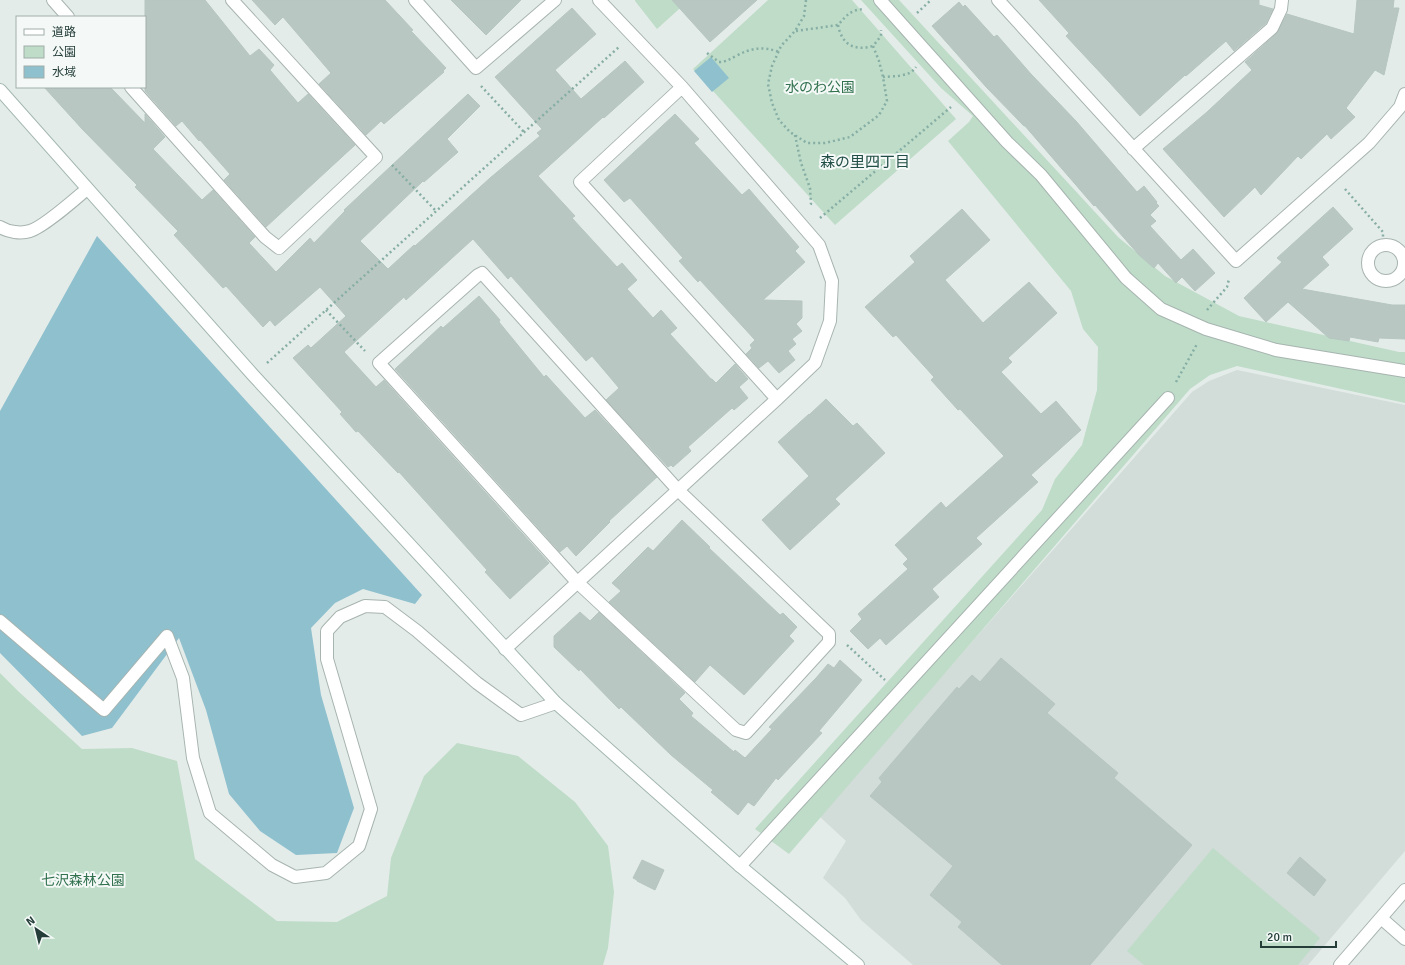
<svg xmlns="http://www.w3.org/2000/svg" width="1405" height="965" viewBox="0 0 1405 965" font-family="Signika,'Noto Sans JP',sans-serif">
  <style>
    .built { fill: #d2dcd8 }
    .green { fill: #bedcc8 }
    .water { fill: #8fc0ce }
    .building { fill: #b9c7c2; stroke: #b6c6c0 }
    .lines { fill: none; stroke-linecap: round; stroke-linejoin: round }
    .lane-casing { stroke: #a7b4b0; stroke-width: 14 }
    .street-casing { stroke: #a7b4b0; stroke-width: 14 }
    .secondary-casing { stroke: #a3b7b1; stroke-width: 14 }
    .path { stroke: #86aea4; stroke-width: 2.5; stroke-dasharray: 2 3; stroke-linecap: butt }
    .lane { stroke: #fff; stroke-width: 12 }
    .street { stroke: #fff; stroke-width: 12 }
    .secondary { stroke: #fff; stroke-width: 12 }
    .labels { text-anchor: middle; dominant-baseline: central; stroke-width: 4; stroke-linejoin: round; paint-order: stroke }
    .park-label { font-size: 14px; fill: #31714e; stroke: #f4f9f7 }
    .neighbourhood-label { font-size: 15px; fill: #214e46; stroke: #f4f9f7 }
  </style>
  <rect width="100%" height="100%" fill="#e4ece9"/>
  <path class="built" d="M 1237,370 L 1405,405 L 1405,851 L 1308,965 L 913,965 L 861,920 L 845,898 L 823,878 L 846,841 L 819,816 L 1192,392 L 1209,381 Z"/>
  <path class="green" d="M 635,0 L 689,0 L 657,29 L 635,1 Z
    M 768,0 L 852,0 L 956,119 L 835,225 L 693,69 Z
    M 861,0 L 899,0 L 1118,237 L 1165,276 L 1239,316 L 1399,352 L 1405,352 L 1405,403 L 1237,366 L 1210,375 L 1190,389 L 789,854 L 755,829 L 1042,510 L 1055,479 L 1082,445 L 1097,390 L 1098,347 L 1083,329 L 1071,291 L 948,141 L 969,122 L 973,116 L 941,88 Z
    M 0,673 L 19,692 L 82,749 L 132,748 L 177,761 L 195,859 L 277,921 L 337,922 L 387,896 L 391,858 L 424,776 L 457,743 L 518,756 L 575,802 L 608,846 L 614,892 L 608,948 L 603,965 L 0,965 Z
    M 1213,848 L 1320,938 L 1298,965 L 1144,965 L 1127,951 Z"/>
  <path class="water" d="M 711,57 L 729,78 L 712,92 L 694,71 Z
    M 97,236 L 422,595 L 415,604 L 363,589 L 335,603 L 311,628 L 321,695 L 354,808 L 337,853 L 296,855 L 260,831 L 229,794 L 206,710 L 179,638 L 112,728 L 82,736 L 0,653 L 0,411 Z"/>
  <path class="building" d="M 145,0 L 205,0 L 250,56 L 259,49 L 274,65 L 270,70 L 298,103 L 308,94 L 355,145 L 266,227 L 224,180 L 230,174 L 200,140 L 199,141 L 182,121 L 176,126 L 145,91 Z
    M 252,0 L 385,0 L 413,30 L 411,31 L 446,68 L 443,71 L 444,72 L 384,124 L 381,121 L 366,135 L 319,84 L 331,73 L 283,17 L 275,25 Z
    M 451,0 L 521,0 L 486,35 Z
    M 672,0 L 757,0 L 710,42 Z
    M 1039,0 L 1259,0 L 1259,5 L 1273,9 L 1266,23 L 1234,51 L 1226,41 L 1186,76 L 1185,75 L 1140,116 L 1109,82 L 1066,36 L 1069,33 Z
    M 1357,0 L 1394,0 L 1393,8 L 1399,8 L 1384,75 L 1375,70 L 1346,108 L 1355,117 L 1331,139 L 1327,134 L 1301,159 L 1298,156 L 1261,195 L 1255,187 L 1224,217 L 1163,149 L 1207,112 L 1252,70 L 1245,62 L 1277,33 L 1287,14 L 1354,34 Z
    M 959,2 L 963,7 L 965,5 L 994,37 L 997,35 L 1031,74 L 1076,121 L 1137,192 L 1144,186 L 1157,202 L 1156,203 L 1159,206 L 1150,215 L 1156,221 L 1150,226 L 1181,260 L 1193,249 L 1215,273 L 1195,291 L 1182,277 L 1176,283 L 1158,263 L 1154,268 L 1139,255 L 1095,205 L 1094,206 L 1025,126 L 1024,126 L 987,88 L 932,26 Z
    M 572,8 L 596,34 L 555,70 L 581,99 L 625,61 L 644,82 L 604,118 L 603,117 L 538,176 L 575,216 L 572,218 L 617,267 L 622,263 L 637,280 L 627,289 L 653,318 L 661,310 L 677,328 L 670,334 L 711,379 L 712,379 L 716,383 L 735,364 L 748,379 L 739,387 L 748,398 L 734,410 L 732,408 L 688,447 L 691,451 L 673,467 L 671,465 L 668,467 L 606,400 L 619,388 L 592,356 L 586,361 L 511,276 L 508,279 L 473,239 L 406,300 L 404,297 L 344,352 L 376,387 L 384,380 L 549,563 L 510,599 L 485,572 L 487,570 L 399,472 L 398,473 L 358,431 L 356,432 L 340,414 L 342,412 L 293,358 L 308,345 L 311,348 L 346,316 L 320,287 L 275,326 L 270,320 L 263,327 L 226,286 L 223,288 L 174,235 L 178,231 L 135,187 L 137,185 L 83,130 L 44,87 L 110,87 L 145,123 L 145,114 L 165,137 L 153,149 L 202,200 L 213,190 L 255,237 L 249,243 L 276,272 L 310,238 L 314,243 L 345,211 L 344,210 L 468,94 L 480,106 L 447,139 L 458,152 L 424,182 L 423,181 L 360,241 L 388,269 L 414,245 L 415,246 L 490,178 L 540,136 L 537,133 L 542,129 L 495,77 Z
    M 675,114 L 699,139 L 694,143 L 742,195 L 749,189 L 799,247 L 795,251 L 805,262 L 763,300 L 802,301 L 802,318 L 796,324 L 802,331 L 792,339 L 796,344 L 788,351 L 795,360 L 779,373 L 768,361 L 759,368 L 746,354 L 752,348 L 750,345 L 755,340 L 700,280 L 698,282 L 679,261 L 683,258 L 630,198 L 624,202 L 604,180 Z
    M 1333,207 L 1353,229 L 1322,257 L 1329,265 L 1302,289 L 1392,305 L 1405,305 L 1405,339 L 1379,338 L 1378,342 L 1350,337 L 1349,341 L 1329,338 L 1288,302 L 1266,322 L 1244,298 L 1282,262 L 1277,258 Z
    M 962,209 L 990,240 L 945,280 L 983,323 L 1029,282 L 1057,313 L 1008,358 L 1012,362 L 1001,372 L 1041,414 L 1056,401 L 1081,430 L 1031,475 L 1038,482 L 976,538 L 982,544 L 932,589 L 939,597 L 886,645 L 880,638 L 868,649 L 850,631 L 862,619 L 858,614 L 908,569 L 903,564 L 908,559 L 895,545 L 941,502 L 946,508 L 1004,456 L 960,409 L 958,410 L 931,380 L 934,377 L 896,335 L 893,337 L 865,307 L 915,262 L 910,256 Z
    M 479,296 L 500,320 L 499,322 L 544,377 L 546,375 L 585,418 L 595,410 L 657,477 L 609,521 L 610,522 L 576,556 L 567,546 L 560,552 L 395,369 L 441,326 L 443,328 Z
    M 826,399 L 853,426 L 857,423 L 885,453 L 835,499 L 840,504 L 790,550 L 762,520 L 809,476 L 778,442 L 809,414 L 809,415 Z
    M 682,520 L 710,547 L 709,548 L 780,615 L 783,613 L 797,627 L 789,636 L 794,641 L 744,695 L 710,665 L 695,682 L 609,602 L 621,591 L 612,583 L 648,547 L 653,551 Z
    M 580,612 L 590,621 L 599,612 L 685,693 L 679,699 L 693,713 L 691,716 L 734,752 L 735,750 L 745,758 L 772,729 L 769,727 L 816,678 L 828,664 L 834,668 L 840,660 L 862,680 L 819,731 L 822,733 L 778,780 L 776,778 L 754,806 L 748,802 L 738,815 L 711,792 L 713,790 L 671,755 L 621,707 L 619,709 L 580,669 L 579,671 L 554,647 L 554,636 Z
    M 1001,658 L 1055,704 L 1047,713 L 1118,773 L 1114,778 L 1192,845 L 1090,965 L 1002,965 L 958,927 L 962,922 L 930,895 L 953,866 L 870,796 L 882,782 L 879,778 L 957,687 L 959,689 L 972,675 L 980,682 Z
    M 1300,857 L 1326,880 L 1314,896 L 1287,873 Z
    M 642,860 L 664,870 L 655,890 L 637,881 L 637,880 L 633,878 Z"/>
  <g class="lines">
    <defs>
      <path id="lane" d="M 0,227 C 8,232 21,234 30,231 C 44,227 75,199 87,189
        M 0,621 L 104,710 L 167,636 L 183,678 L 193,758 L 210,813 L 272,865 L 295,877 L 326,873 L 359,846 L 371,809 L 327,659 L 327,631 L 340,617 L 365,606 L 385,607 L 417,631 L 477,683 L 521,715 L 556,703"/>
      <path id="street" d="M 53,0 L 68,17
        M 415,0 L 476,68 L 555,0
        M 880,0 L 1007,142 L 1041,175 L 1126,278 L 1161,309 L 1206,329 L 1276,350 L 1405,371
        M 998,0 L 1236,261 L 1369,143 L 1400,107 L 1405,94
        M 131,87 L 265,237 L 279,248 L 376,157 L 232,0
        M 682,87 L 580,182 L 777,399
        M 1133,149 L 1272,28 L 1281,9 L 1282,0
        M1368 263a18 18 0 1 1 36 0a18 18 0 1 1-36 0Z
        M 482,273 L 678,490 L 829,634 L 829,642 L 746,733 L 736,730 L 577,582 L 379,363 L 478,275 Z
        M 505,649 L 777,399 L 815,363 L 830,321 L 832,281 L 819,245 L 682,87 L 599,0
        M 740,866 L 1168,398
        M 1381,918 L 1405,939
        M 1340,965 L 1405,890"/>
      <path id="secondary" d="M 0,90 L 253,375 L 556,703 L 740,866 L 858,965"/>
    </defs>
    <use href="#lane" class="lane-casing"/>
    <use href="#street" class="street-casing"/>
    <use href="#secondary" class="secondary-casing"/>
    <path class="path" d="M 806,0 L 804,16 L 795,31 L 781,46 L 772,66 L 768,84 L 772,103 L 779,120 L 790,132 L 807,143 L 825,143 L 850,137 L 879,115 L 887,101 L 883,77 L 879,61 L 873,46 L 881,36 L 881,30
      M 917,13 L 931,0
      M 838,25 C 842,45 854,51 873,46
      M 796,31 L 838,25 C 847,15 850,10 864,9
      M 707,53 L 719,62 C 726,62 730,59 736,56 C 751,48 763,46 779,52
      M 883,77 C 894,76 910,77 916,67
      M 481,86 L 524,132
      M 795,135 L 801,163 L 810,188 L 811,204 L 810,206
      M 392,165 L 436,211
      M 1345,189 L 1383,232 L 1383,246
      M 820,218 L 951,107
      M 326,310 L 365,351
      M 1207,310 L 1227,287 L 1229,279
      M 267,363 L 619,47
      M 1176,382 L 1197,344
      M 847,645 L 885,680"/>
    <use href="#lane" class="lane"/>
    <use href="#street" class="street"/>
    <use href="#secondary" class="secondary"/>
  </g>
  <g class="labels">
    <g class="park-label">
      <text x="820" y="87">水のわ公園</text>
      <text x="83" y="880">七沢森林公園</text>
    </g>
    <g class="neighbourhood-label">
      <text x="865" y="162">森の里四丁目</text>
    </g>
  </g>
  <rect x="16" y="16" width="130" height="72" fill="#f4f9f7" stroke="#a1aeab"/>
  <rect x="24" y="29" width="20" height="6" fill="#ffffff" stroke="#a1aeab"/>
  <text x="52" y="36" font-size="12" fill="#243d38">道路</text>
  <rect x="24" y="46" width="20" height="12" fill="#bedcc8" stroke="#a1aeab"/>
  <text x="52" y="56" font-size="12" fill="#243d38">公園</text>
  <rect x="24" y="66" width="20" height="12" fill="#8fc0ce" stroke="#a1aeab"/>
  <text x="52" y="76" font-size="12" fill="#243d38">水域</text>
  <g transform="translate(36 929) rotate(325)" stroke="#f4f9f7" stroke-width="3" paint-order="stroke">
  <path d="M0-3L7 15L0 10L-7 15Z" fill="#243d38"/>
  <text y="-6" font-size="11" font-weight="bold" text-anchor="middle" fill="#243d38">N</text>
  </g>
  <path d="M1261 941v6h75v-6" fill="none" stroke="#243d38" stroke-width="2"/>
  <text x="1267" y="941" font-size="12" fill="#243d38" stroke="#f4f9f7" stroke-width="3" paint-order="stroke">20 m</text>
</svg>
